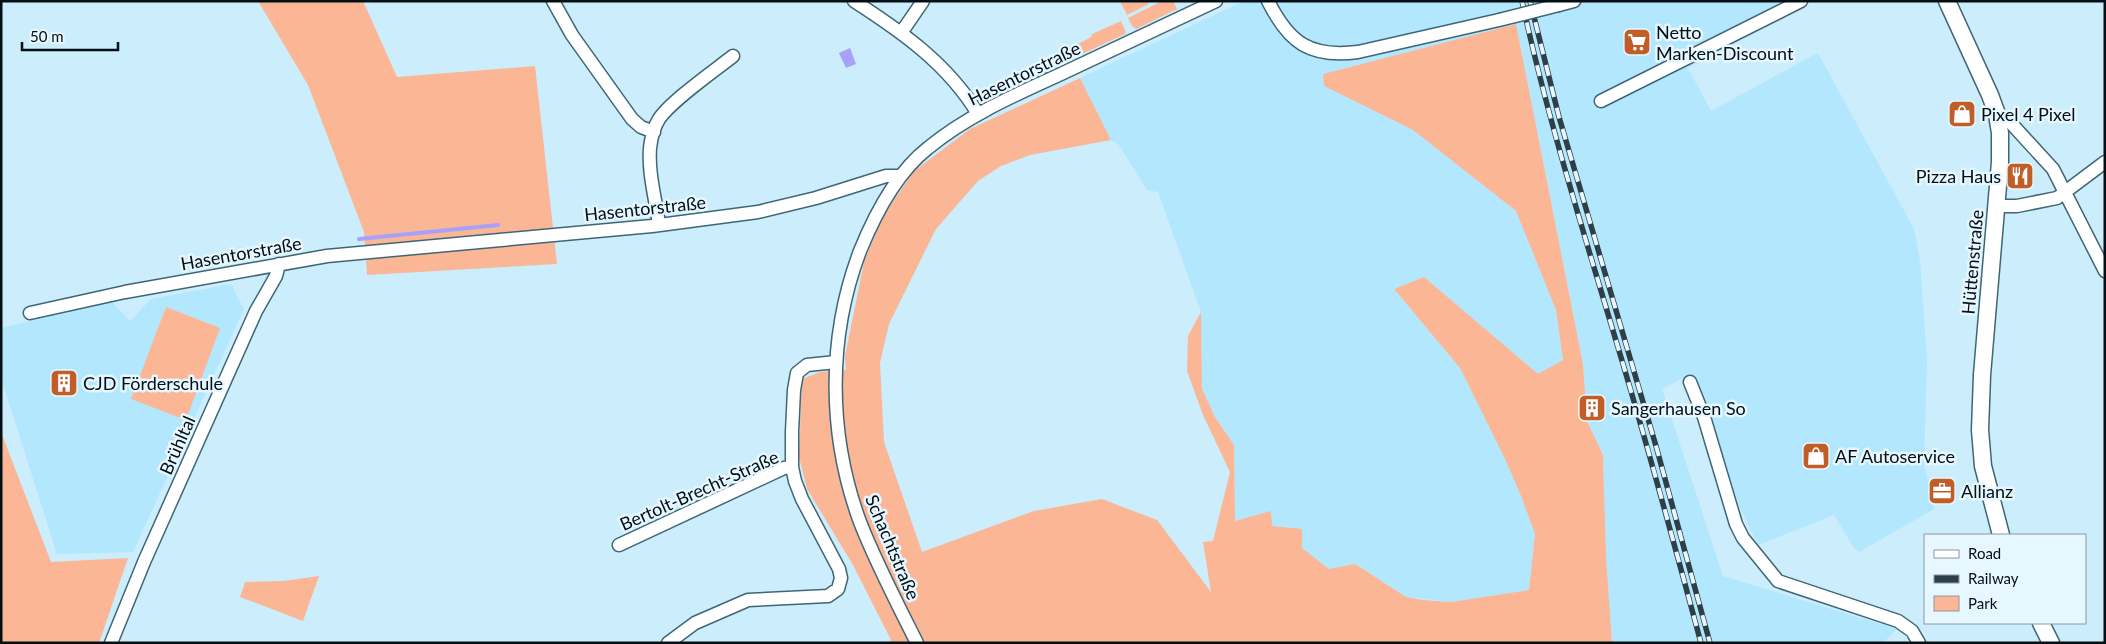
<svg xmlns="http://www.w3.org/2000/svg" width="2106" height="644" viewBox="0 0 2106 644" font-family="Lato,sans-serif">
  <style>
    .built { fill: #b3e7fd }
    .green { fill: #fbb696 }
    .water { fill: #a7a1fa }
    .lines { fill: none; stroke-linecap: round; stroke-linejoin: round }
    .stream { stroke: #a7a1fa; stroke-width: 4 }
    .minor-casing { stroke: #3f6676; stroke-width: 15 }
    .tertiary-casing { stroke: #3f6676; stroke-width: 19 }
    .minor { stroke: #fff; stroke-width: 12 }
    .tertiary { stroke: #fff; stroke-width: 16 }
    .rail-casing { stroke: #2e3f47; stroke-width: 5.5 }
    .rail { stroke: #e7f7ff; stroke-width: 4; stroke-dasharray: 11; stroke-linecap: butt }
    .minor-bridge-casing { stroke: #3f6676; stroke-width: 15; stroke-linecap: butt }
    .minor-bridge { stroke: #fff; stroke-width: 12 }
    .labels { text-anchor: middle; dominant-baseline: central; stroke-width: 5; stroke-linejoin: round; paint-order: stroke }
    .poi-label { font-size: 18px; fill: #020f15; stroke: #e7f7ff; text-anchor: start }
    .street-label { font-size: 18px; fill: #020f15; stroke: #e7f7ff }
  </style>
  <rect width="100%" height="100%" fill="#cbedfc"/>
  <path class="built" d="M 1244,1 L 1776,1 L 1784,18 L 1688,68 L 1711,111 L 1818,53 L 1914,229 L 1920,261 L 1927,360 L 1924,464 L 1934,509 L 1859,552 L 1854,548 L 1834,515 L 1758,545 L 1740,508 L 1692,376 L 1687,376 L 1662,389 L 1723,576 L 1897,629 L 1883,643 L 1612,643 L 1606,556 L 1603,455 L 1587,421 L 1583,363 L 1516,24 L 1323,74 L 1324,86 L 1413,130 L 1516,211 L 1556,310 L 1563,360 L 1539,375 L 1424,277 L 1394,289 L 1460,368 L 1505,459 L 1521,496 L 1535,534 L 1529,590 L 1451,602 L 1406,597 L 1355,564 L 1329,569 L 1272,526 L 1235,521 L 1234,445 L 1215,417 L 1202,389 L 1201,312 L 1158,192 L 1147,190 L 1119,145 L 1111,140 L 1080,78 Z
    M 231,284 L 244,309 L 133,552 L 57,554 L 1,378 L 1,328 L 112,302 L 130,321 L 151,299 Z"/>
  <path class="green" d="M 258,1 L 363,1 L 397,77 L 535,66 L 557,264 L 367,275 L 364,232 L 308,85 Z
    M 1120,1 L 1147,1 L 1149,4 L 1127,15 Z
    M 1162,1 L 1173,1 L 1177,9 L 1136,29 L 1132,26 L 1128,18 Z
    M 1121,21 L 1126,32 L 1125,34 L 1082,54 L 1076,45 L 1091,37 L 1092,34 Z
    M 1516,24 L 1583,364 L 1587,421 L 1603,455 L 1606,556 L 1612,643 L 888,643 L 891,640 L 853,565 L 807,489 L 799,457 L 802,379 L 820,372 L 846,370 L 845,356 L 864,262 L 883,216 L 914,171 L 970,129 L 1080,78 L 1111,140 L 1030,155 L 1001,166 L 978,181 L 936,229 L 889,324 L 880,363 L 884,442 L 922,552 L 1034,511 L 1102,499 L 1157,520 L 1211,592 L 1203,542 L 1213,541 L 1230,472 L 1203,415 L 1187,371 L 1188,336 L 1201,312 L 1202,389 L 1215,417 L 1234,445 L 1235,521 L 1271,511 L 1272,526 L 1302,529 L 1302,548 L 1329,569 L 1355,564 L 1406,597 L 1423,600 L 1451,602 L 1529,590 L 1535,534 L 1521,496 L 1505,459 L 1460,368 L 1394,289 L 1424,277 L 1538,374 L 1563,360 L 1556,310 L 1516,211 L 1413,130 L 1324,86 L 1323,74 Z
    M 166,307 L 220,328 L 186,420 L 131,399 Z
    M 1,432 L 51,562 L 128,558 L 99,643 L 1,643 Z
    M 319,576 L 303,621 L 240,597 L 245,582 L 284,581 Z"/>
  <path class="water" d="M 850,48 L 856,64 L 846,68 L 839,53 Z"/>
  <g class="lines">
    <path class="stream" d="M 359,239 L 498,225"/>
    <defs>
      <path id="minor" d="M 553,1 L 572,35 L 632,119 L 641,127 L 654,132
        M 854,1 C 902,32 948,64 978,114
        M 1268,1 C 1289,43 1310,58 1358,52 L 1499,20
        M 1559,5 L 1574,1
        M 901,33 L 923,1
        M 1601,101 L 1801,1
        M 1997,114 L 2009,121 L 2053,169 L 2105,271
        M 1997,206 L 2017,206 L 2057,198 L 2105,162
        M 659,225 C 656,200 648,174 650,148 C 651,139 654,127 659,119 C 671,101 714,71 733,56
        M 30,313 L 125,292 L 327,256 L 652,226 L 758,212 L 816,198 L 886,176 L 901,176
        M 1690,382 L 1704,417 L 1736,524 L 1743,538 L 1778,581 L 1898,621 L 1912,631 L 1919,643
        M 619,545 L 784,468 L 792,467
        M 111,643 L 144,562 L 256,311 L 276,276 L 279,264
        M 668,643 L 695,623 L 748,600 L 828,596 L 838,589 L 841,578 L 839,569 L 802,499 L 795,481 L 792,467 L 792,432 L 794,390 L 797,373 L 807,365 L 836,362
        M 917,643 C 897,603 876,563 860,522 C 828,435 827,338 860,251 C 875,214 896,173 928,148 C 968,115 1017,94 1063,73 C 1114,49 1165,25 1216,1"/>
      <path id="tertiary" d="M 1947,1 L 1990,95 L 1997,114 L 2000,133 L 2000,162 L 1982,375 L 1980,430 L 1983,466 L 2001,535
        M 2041,623 L 2051,643"/>
    </defs>
    <use href="#minor" class="minor-casing"/>
    <use href="#tertiary" class="tertiary-casing"/>
    <use href="#minor" class="minor"/>
    <use href="#tertiary" class="tertiary"/>
    <defs>
      <path id="rail" d="M 1522,1 C 1547,117 1583,230 1617,344 C 1647,443 1674,543 1701,643
        M 1530,1 L 1559,117 L 1656,446 L 1710,643"/>
    </defs>
    <use href="#rail" class="rail-casing"/>
    <use href="#rail" class="rail"/>
    <defs>
      <path id="minor-bridge" d="M 1499,20 L 1559,5"/>
    </defs>
    <use href="#minor-bridge" class="minor-bridge-casing"/>
    <use href="#minor-bridge" class="minor-bridge"/>
  </g>
  <defs>
    <symbol id="supermarket-square" viewBox="-11 -11 22 22"><rect x="-9" y="-9" width="18" height="18" rx="4" fill="#c15e27" stroke="#e7f7ff"/><path d="M-6-5.5h2.5l.6 2H6L4.5 2H-2.5L-4.4-4H-6ZM-1.5 3.2a1.3 1.3 0 1 0 .1 0ZM3 3.2a1.3 1.3 0 1 0 .1 0Z" fill="#fff"/></symbol>
    <symbol id="shop-square" viewBox="-11 -11 22 22"><rect x="-9" y="-9" width="18" height="18" rx="4" fill="#c15e27" stroke="#e7f7ff"/><path d="M-5-2.5h2.3a2.7 3.5 0 0 1 5.4 0H5L5.5 6h-11ZM-1.5-2.5h3a1.5 2.3 0 0 0-3 0Z" fill="#fff"/></symbol>
    <symbol id="restaurant-square" viewBox="-11 -11 22 22"><rect x="-9" y="-9" width="18" height="18" rx="4" fill="#c15e27" stroke="#e7f7ff"/><path d="M-5-6h1v4h1v-4h1v4h1v-4h1v5L-1.5 .5V6h-2V.5L-5-1ZM5-6V6H3V1.5H1.5Q1.5-4 5-6Z" fill="#fff"/></symbol>
    <symbol id="building-square" viewBox="-11 -11 22 22"><rect x="-9" y="-9" width="18" height="18" rx="4" fill="#c15e27" stroke="#e7f7ff"/><path d="M-4-6H4V6H1V3H-1V6H-4ZM-2.5-4.3h1.7v1.8h-1.7ZM.8-4.3h1.7v1.8H.8ZM-2.5-1h1.7V.8h-1.7ZM.8-1h1.7V.8H.8Z" fill="#fff"/></symbol>
    <symbol id="office-square" viewBox="-11 -11 22 22"><rect x="-9" y="-9" width="18" height="18" rx="4" fill="#c15e27" stroke="#e7f7ff"/><path d="M-6-3h4V-5.5h4V-3h4V5H-6ZM-1-4.5V-3h2v-1.5ZM-6 0V1H6V0Z" fill="#fff"/></symbol>
  </defs>
  <g fill-rule="evenodd">
    <use href="#supermarket-square" x="1621" y="26" width="32" height="32"/>
    <use href="#shop-square" x="1946" y="98" width="32" height="32"/>
    <use href="#restaurant-square" x="2004" y="160" width="32" height="32"/>
    <use href="#building-square" x="48" y="367" width="32" height="32"/>
    <use href="#building-square" x="1576" y="392" width="32" height="32"/>
    <use href="#shop-square" x="1800" y="440" width="32" height="32"/>
    <use href="#office-square" x="1926" y="475" width="32" height="32"/>
  </g>
  <g class="labels">
    <g class="poi-label">
      <text x="1656" y="32">Netto<tspan x="1656" dy="21">Marken-Discount</tspan></text>
      <text x="1981" y="114">Pixel 4 Pixel</text>
      <text x="2001" y="176" text-anchor="end">Pizza Haus</text>
      <text x="83" y="383">CJD Förderschule</text>
      <text x="1611" y="408">Sangerhausen So</text>
      <text x="1835" y="456">AF Autoservice</text>
      <text x="1961" y="491">Allianz</text>
    </g>
    <g class="street-label">
      <text transform="translate(1024 73) rotate(-26)">Hasentorstraße</text>
      <text transform="translate(645 208) rotate(-6)">Hasentorstraße</text>
      <text transform="translate(241 253) rotate(-10)">Hasentorstraße</text>
      <text transform="translate(1972 262) rotate(-85)">Hüttenstraße</text>
      <text transform="translate(177 445) rotate(-66)">Brühltal</text>
      <text transform="translate(699 490) rotate(-24)">Bertolt-Brecht-Straße</text>
      <text transform="translate(893 547) rotate(67)">Schachtstraße</text>
    </g>
  </g>
  <rect width="2106" height="644" fill="none" stroke="#020f15" stroke-width="5"/>
  <rect x="1924" y="534" width="162" height="90" fill="#e7f7ff" stroke="#8b9aa1"/>
  <rect x="1934" y="550" width="25" height="8" fill="#ffffff" stroke="#8b9aa1"/>
  <text x="1968" y="559" font-size="15" fill="#020f15">Road</text>
  <rect x="1934" y="575" width="25" height="8" fill="#2e3f47" stroke="#8b9aa1"/>
  <text x="1968" y="584" font-size="15" fill="#020f15">Railway</text>
  <rect x="1934" y="596" width="25" height="15" fill="#fbb696" stroke="#8b9aa1"/>
  <text x="1968" y="609" font-size="15" fill="#020f15">Park</text>
  <path d="M22 42v8h96v-8" fill="none" stroke="#020f15" stroke-width="2.5"/>
  <text x="30" y="42" font-size="15" fill="#020f15" stroke="#e7f7ff" stroke-width="4" paint-order="stroke">50 m</text>
</svg>
